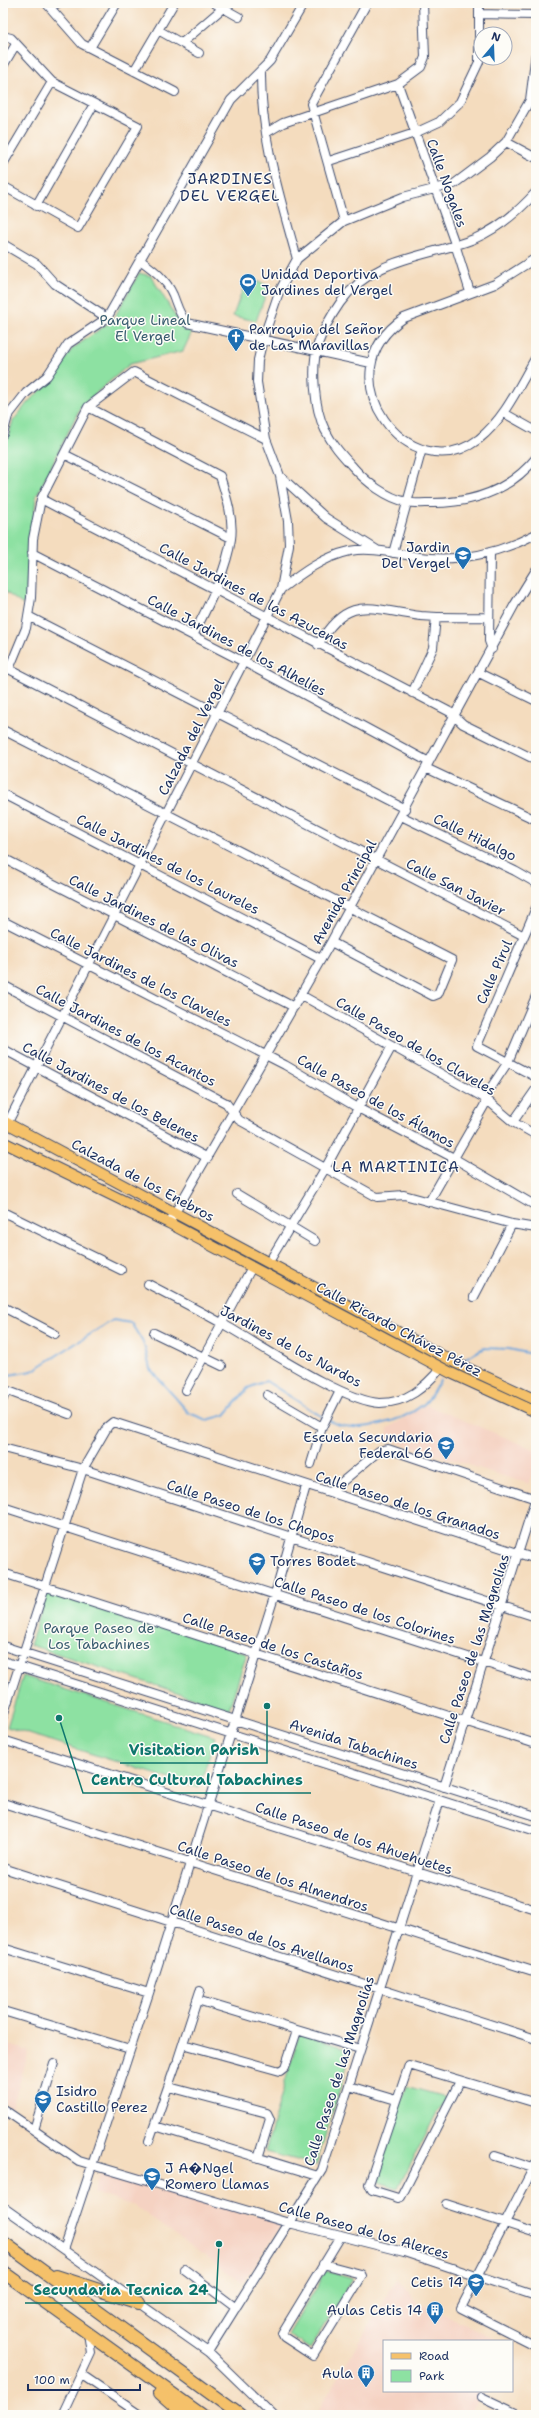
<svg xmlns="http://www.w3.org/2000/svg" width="539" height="2418" viewBox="0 0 539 2418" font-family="'Shantell Sans',sans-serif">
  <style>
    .built { fill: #f5d2c2 }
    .green { fill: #8de1a2; stroke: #548880 }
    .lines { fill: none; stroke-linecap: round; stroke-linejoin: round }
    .stream { stroke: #6ca6dc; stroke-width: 2 }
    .minor-casing { stroke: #3c496c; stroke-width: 10 }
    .major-casing { stroke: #3c496c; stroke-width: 12 }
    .highway-casing { stroke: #3c496c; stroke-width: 14 }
    .minor { stroke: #fff; stroke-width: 8 }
    .major { stroke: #f5c16b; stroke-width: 10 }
    .highway { stroke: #f5c16b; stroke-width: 12 }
    .labels { text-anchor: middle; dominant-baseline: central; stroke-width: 3; stroke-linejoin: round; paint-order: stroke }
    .street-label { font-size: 14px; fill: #1b2f5e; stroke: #fdfcf7 }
    .poi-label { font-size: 14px; fill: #1b2f5e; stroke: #fdfcf7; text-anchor: start }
    .park-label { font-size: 14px; fill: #385c6f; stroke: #fdfcf7 }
    .neighbourhood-label { font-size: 15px; letter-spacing: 1px; fill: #1b2f5e; stroke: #fdfcf7 }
    .leader { fill: none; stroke: #0f766e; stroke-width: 1.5 }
    .callout-dot { fill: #0f766e; stroke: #fdfcf7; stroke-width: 1.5 }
    .callout-label { font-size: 15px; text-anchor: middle; font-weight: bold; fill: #0f766e; stroke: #fdfcf7; stroke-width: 3; stroke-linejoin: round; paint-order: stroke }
  </style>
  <rect width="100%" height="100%" fill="#fdfcf7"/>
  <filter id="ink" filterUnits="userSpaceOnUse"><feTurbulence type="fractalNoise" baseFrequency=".025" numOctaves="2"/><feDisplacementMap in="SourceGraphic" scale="8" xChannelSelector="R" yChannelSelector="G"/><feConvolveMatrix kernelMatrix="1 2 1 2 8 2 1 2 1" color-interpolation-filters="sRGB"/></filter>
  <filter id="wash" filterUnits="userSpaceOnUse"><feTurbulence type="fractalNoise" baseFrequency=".012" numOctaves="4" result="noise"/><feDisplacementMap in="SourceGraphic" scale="16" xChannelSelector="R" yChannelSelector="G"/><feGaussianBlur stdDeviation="0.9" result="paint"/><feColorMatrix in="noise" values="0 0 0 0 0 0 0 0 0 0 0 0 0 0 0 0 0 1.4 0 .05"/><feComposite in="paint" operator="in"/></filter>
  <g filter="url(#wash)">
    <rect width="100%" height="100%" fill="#f4dcbe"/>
    <path class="built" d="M 426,1405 L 536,1450 L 536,1459 L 529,1484 L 387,1439 L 388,1428 Z
      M 3,2043 L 29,2051 L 12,2108 L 3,2101 Z
      M 100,2174 L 283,2223 L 243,2283 L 135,2206 L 93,2193 Z
      M 396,2280 L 419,2302 L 498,2341 L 384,2341 L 384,2391 L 483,2391 L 469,2415 L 315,2415 Z"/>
    <path class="green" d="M 139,273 L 151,276 L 180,324 L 192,332 L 183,351 L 130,364 L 81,406 L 36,497 L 26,596 L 23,605 L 3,590 L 3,451 L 13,421 L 28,402 L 51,381 L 72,349 L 113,320 Z
      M 247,277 L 269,286 L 256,321 L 233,316 Z
      M 48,1589 L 247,1653 L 229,1709 L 30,1645 Z
      M 23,1676 L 215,1737 L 199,1788 L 7,1727 Z
      M 299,2034 L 352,2050 L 316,2165 L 265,2152 Z
      M 406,2086 L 445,2097 L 398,2188 L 375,2181 Z
      M 326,2271 L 353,2279 L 310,2349 L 288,2335 Z"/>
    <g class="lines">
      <path class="stream" d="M 464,1359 L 484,1348 L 509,1349 L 536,1355
        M 3,1371 L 9,1375 L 32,1371 L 113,1320 L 131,1323 L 144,1344 L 150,1369 L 189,1413 L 207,1420 L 225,1415 L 248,1388 L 266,1381 L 324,1418
        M 328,1420 C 354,1436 402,1422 424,1404 C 431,1398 436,1387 440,1380"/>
    </g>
  </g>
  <g filter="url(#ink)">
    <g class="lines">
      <defs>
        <path id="minor" d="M 46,3 L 82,44 L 175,92
          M 214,3 L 239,17
          M 50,7 L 58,3
          M 479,14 L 536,15
          M 158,30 L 199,53
          M 3,36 L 11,38 L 52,82 L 138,126 L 78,228 L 3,186
          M 182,43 L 223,8
          M 90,48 L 117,3
          M 3,66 L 16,44
          M 261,70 C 260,135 280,197 297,259
          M 134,71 L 174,3
          M 398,84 L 455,244 L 470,292
          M 266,133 L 283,123 L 398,84 L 421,67 L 425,57 L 423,3
          M 506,142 L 536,158
          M 329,161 L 415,133 L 439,122 L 460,102 L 479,62 L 479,3
          M 3,164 L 52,82
          M 536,192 C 519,211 497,229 474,239 C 425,258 374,256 340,303 C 331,316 323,330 318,344 C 311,367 314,408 325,430 C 332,444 342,455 353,467 C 366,482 387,498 407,502 C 414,504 424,503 432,503 C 473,503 509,491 536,458
          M 36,206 L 94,104
          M 344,221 L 311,104 L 367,3
          M 3,244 L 37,264 L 55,284 L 107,318
          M 536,258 L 495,284 L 404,318 C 321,374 409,492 479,439 C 505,418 519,386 536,357
          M 140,260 C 154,270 166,279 173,295 C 177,305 179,315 187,323 L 371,363
          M 88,407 L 220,476 C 226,495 234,519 231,539 C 226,573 208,605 193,636
          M 504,413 L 536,431
          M 3,434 L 8,416 L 26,393 L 47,376 L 68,344 L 107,318 L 231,100 L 270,61 L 304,3
          M 64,454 L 231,538
          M 280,476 L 326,518 L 377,550
          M 41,499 L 450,712 L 463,724 L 536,760
          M 490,552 L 489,641 L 492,649
          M 32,553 L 244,662 L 429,762
          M 393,553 L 422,449
          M 281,589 C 302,573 323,557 350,551 C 372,547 396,554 419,557 C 459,562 500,553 536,534
          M 28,616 L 405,809
          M 318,645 C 349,592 372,610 421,616 C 444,618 466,617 489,617
          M 3,666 L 524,936
          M 9,669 L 26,628 L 31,598 L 33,539 L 41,499 L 88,407 L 134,372 L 266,439
          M 479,673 L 536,701
          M 412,693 L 433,648 L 436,617
          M 3,730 L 452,960 L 438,994 L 433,996 L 331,942
          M 426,768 L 536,820
          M 3,794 L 321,959
          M 401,816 L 515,871 L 536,883
          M 3,858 L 294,1007
          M 536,908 L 477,1046 L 536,1077
          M 3,921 L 285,1065 L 358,1108 L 450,1156 L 536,1206
          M 3,985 L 226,1103 L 239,1120 L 377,1197 L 404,1195 L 512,1224 L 536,1228
          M 301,995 L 486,1099 L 513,1122 L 536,1135
          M 3,1049 L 208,1158
          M 513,1122 L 536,1089
          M 3,1132 L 281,589 L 289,545 L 288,521 L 280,476 L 266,439 L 257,382 L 258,360 L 263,339 L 279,292 L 297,259 L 344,221 L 403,197 L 454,184 L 490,157 L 506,142 L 530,100 L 536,53
          M 237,1194 L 315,1241
          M 429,1202 L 484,1106 L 488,1092 L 508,1062 L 536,996
          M 3,1212 L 121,1270
          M 169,1223 L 331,942 L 515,604 L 536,570
          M 269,1262 L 326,1167 L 392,1046
          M 148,1284 C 173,1297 198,1310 223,1324 C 259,1344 342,1401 380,1403 C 407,1403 425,1387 441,1368
          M 474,1297 L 512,1224
          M 3,1307 L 55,1334
          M 154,1333 L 222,1366
          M 3,1389 L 69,1414
          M 186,1390 L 252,1267
          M 267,1395 L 322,1427
          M 3,1399 L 6,1390
          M 3,1448 L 83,1469 L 536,1617
          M 311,1464 L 322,1427 L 340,1391
          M 330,1492 L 379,1451 L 388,1449 L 536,1499
          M 3,1507 L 536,1679
          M 3,1573 L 536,1744
          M 3,1646 L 536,1816
          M 3,1661 L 536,1831
          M 3,1716 L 83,1469 L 108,1426 L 113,1422 L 536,1559
          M 3,1740 L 536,1910
          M 444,1787 L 536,1497
          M 3,1803 L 536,1972
          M 3,1868 L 536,2039
          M 3,1948 L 149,1993
          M 197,2000 L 360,2049
          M 3,2011 L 130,2049
          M 183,2044 L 280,2071 L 285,2067 L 297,2031
          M 178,2059 L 200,1991
          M 460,2081 L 401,2197 L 398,2198 L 372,2190 L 369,2184 L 409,2065 L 536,2103
          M 349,2086 L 396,2100
          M 169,2087 L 267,2113 L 270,2119 L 258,2158
          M 3,2109 L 79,2161 L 289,2223 L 404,2252 L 536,2296
          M 155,2126 L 318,2176
          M 34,2130 L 54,2063
          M 149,2141 L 176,2064
          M 495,2156 L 536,2169
          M 536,2163 L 461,2308 L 536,2346
          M 446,2204 L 536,2233
          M 3,2207 L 208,2352 L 273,2415
          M 64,2250 L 149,1993 L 275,1594 L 306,1486
          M 323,2264 L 361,2274 L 362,2276 L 313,2356 L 284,2337 L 282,2333 L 341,2236
          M 184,2269 L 236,2308
          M 208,2352 L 322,2170 L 440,1800
          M 82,2375 L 141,2415
          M 482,2397 L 520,2415
          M 62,2415 L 91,2353 L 88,2333"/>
        <path id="major" d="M 3,1121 L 456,1363 L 536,1400
          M 3,1142 L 169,1223 L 451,1373 L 536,1412"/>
        <path id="highway" d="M 3,2242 L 240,2415
          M 3,2272 L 202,2415
          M 56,2276 L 139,2303
          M 160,2393 L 185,2415"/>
      </defs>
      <use href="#minor" class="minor-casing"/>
      <use href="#major" class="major-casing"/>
      <use href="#highway" class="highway-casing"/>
      <use href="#minor" class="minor"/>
      <use href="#major" class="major"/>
      <use href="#highway" class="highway"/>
    </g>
  </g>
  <defs>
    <symbol id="stadium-pin" viewBox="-11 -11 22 30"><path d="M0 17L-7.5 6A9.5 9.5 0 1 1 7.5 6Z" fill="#1f6fb2" stroke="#fdfcf7"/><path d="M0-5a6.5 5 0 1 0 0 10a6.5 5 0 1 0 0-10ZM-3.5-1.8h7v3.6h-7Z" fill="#fff"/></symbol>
    <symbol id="church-pin" viewBox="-11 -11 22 30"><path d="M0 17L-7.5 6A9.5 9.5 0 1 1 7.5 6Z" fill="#1f6fb2" stroke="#fdfcf7"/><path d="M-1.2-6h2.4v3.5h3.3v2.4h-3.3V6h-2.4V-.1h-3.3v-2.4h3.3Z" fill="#fff"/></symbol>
    <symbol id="school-pin" viewBox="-11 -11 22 30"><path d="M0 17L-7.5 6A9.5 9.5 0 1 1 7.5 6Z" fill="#1f6fb2" stroke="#fdfcf7"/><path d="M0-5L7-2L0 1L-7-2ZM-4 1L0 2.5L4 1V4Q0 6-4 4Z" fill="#fff"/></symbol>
    <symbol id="university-pin" viewBox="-11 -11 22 30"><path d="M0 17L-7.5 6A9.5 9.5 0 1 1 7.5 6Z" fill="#1f6fb2" stroke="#fdfcf7"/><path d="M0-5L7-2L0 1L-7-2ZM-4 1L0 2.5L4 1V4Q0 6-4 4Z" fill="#fff"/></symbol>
    <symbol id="building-pin" viewBox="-11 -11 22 30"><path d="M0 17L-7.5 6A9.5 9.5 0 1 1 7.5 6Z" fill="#1f6fb2" stroke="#fdfcf7"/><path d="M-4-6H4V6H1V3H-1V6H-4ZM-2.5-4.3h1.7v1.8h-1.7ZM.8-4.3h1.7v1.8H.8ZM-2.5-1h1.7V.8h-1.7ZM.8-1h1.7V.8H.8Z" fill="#fff"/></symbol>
  </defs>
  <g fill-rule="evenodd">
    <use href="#stadium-pin" x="238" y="272" width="20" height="27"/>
    <use href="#church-pin" x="226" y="327" width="20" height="27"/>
    <use href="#school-pin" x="453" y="545" width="20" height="27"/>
    <use href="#school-pin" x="436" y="1435" width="20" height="27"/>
    <use href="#school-pin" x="247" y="1551" width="20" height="27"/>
    <use href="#school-pin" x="33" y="2089" width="20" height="27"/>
    <use href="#school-pin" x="142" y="2166" width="20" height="27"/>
    <use href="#university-pin" x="466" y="2272" width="20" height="27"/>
    <use href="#building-pin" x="425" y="2300" width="20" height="27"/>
    <use href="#building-pin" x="356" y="2363" width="20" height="27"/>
  </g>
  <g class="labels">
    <g class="street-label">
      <text transform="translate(447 183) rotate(70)">Calle Nogales</text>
      <text transform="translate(254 596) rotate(28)">Calle Jardines de las Azucenas</text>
      <text transform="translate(237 645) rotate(28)">Calle Jardines de los Alhelíes</text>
      <text transform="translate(191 737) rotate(-63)">Calzada del Vergel</text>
      <text transform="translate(475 837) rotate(26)">Calle Hidalgo</text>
      <text transform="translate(168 864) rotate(27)">Calle Jardines de los Laureles</text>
      <text transform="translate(456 887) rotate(27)">Calle San Javier</text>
      <text transform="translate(344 892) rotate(-61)">Avenida Principal</text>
      <text transform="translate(154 921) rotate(27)">Calle Jardines de las Olivas</text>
      <text transform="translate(494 972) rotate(-66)">Calle Pirul</text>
      <text transform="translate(141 977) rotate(27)">Calle Jardines de los Claveles</text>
      <text transform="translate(126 1035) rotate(28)">Calle Jardines de los Acantos</text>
      <text transform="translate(416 1046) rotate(30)">Calle Paseo de los Claveles</text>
      <text transform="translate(111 1092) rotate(28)">Calle Jardines de los Belenes</text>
      <text transform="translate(376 1101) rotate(29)">Calle Paseo de los Álamos</text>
      <text transform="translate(143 1180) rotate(28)">Calzada de los Enebros</text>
      <text transform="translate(399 1329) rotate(28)">Calle Ricardo Chávez Pérez</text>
      <text transform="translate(291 1346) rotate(28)">Jardines de los Nardos</text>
      <text transform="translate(408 1505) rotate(18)">Calle Paseo de los Granados</text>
      <text transform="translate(251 1511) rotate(18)">Calle Paseo de los Chopos</text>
      <text transform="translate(365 1610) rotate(18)">Calle Paseo de los Colorines</text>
      <text transform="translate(273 1646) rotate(18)">Calle Paseo de los Castaños</text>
      <text transform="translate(474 1649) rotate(-72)">Calle Paseo de las Magnolias</text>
      <text transform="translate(354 1744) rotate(18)">Avenida Tabachines</text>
      <text transform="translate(354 1838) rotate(18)">Calle Paseo de los Ahuehuetes</text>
      <text transform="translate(273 1876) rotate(18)">Calle Paseo de los Almendros</text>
      <text transform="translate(262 1938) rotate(18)">Calle Paseo de los Avellanos</text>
      <text transform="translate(339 2071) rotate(-72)">Calle Paseo de las Magnolias</text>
      <text transform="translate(364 2230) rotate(16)">Calle Paseo de los Alerces</text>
    </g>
    <g class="poi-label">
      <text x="261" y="274">Unidad Deportiva<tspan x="261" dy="16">Jardines del Vergel</tspan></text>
      <text x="249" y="329">Parroquia del Señor<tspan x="249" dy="16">de Las Maravillas</tspan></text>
      <text x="450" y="547" text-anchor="end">Jardin<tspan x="450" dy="16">Del Vergel</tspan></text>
      <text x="433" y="1437" text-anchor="end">Escuela Secundaria<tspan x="433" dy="16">Federal 66</tspan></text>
      <text x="270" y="1561">Torres Bodet</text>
      <text x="56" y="2091">Isidro<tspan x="56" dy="16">Castillo Perez</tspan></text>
      <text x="165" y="2168">J A�Ngel<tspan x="165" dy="16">Romero Llamas</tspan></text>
      <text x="463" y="2282" text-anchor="end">Cetis 14</text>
      <text x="422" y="2310" text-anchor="end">Aulas Cetis 14</text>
      <text x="353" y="2373" text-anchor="end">Aula</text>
    </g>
    <g class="park-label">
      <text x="145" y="320">Parque Lineal<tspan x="145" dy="16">El Vergel</tspan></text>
      <text x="99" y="1628">Parque Paseo de<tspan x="99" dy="16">Los Tabachines</tspan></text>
    </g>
    <g class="neighbourhood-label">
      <text x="230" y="179">JARDINES<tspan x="230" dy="17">DEL VERGEL</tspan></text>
      <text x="396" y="1167">LA MARTINICA</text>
    </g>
  </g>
  <path class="leader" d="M267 1706L267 1763H120M59 1718L83 1793H311M219 2244L216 2303H25"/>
  <g class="callout-dot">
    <circle cx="267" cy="1706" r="4"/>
    <circle cx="59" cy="1718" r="4"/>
    <circle cx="219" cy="2244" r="4"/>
  </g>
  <g class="callout-label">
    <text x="194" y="1755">Visitation Parish</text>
    <text x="197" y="1785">Centro Cultural Tabachines</text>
    <text x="121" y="2295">Secundaria Tecnica 24</text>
  </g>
  <rect width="539" height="2418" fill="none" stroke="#fdfcf7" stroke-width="16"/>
  <rect x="383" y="2340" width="130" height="52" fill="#fdfcf7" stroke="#a3aaba"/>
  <rect x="391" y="2353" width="20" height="6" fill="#f5c16b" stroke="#a3aaba"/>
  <text x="419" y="2360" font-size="12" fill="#1b2f5e">Road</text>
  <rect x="391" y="2370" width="20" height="12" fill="#8de1a2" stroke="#a3aaba"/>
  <text x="419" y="2380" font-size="12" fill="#1b2f5e">Park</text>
  <g transform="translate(493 46) rotate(19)"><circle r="19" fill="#fdfcf7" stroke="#a3aaba"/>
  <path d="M0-3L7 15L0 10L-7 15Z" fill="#1f6fb2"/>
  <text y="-6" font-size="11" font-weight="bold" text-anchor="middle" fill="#1b2f5e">N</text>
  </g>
  <path d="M28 2384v6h112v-6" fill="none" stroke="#1b2f5e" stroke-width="2"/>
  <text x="34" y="2384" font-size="12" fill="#1b2f5e" stroke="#fdfcf7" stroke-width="3" paint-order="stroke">100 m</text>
</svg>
